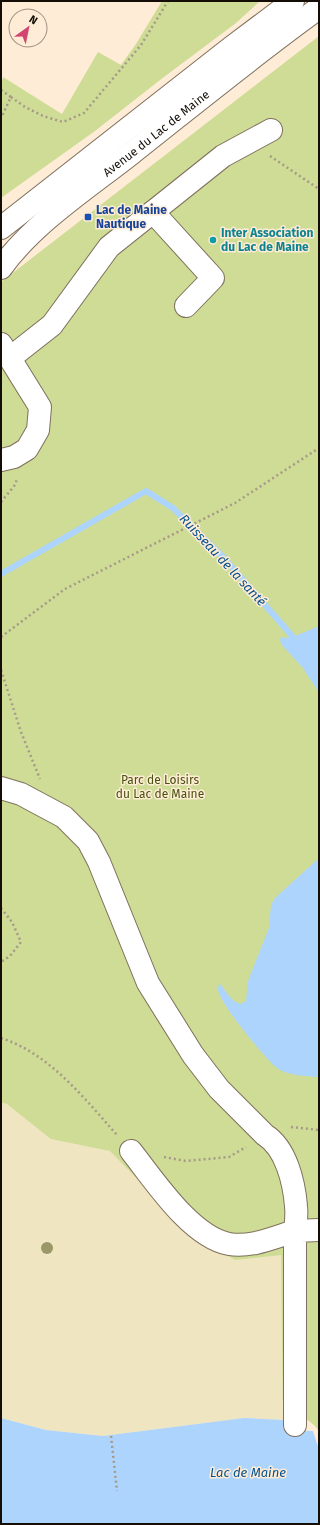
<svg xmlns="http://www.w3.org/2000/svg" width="320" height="1525" viewBox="0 0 320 1525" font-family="'Fira Sans',sans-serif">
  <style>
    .green { fill: #cedc96 }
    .sand { fill: #efe5c0 }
    .water { fill: #add4fd }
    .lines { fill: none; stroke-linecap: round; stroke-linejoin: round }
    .stream { stroke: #add4fd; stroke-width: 6 }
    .minor-casing { stroke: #7f6f5c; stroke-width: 24 }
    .path { stroke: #a79989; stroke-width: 2.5; stroke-dasharray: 2 3; stroke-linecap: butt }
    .minor { stroke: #fff; stroke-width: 22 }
    .tree { fill: #9a9769 }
    .transit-dot { fill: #1a4fb4; stroke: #feecd6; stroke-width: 1.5 }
    .culture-dot { fill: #0f9aa8; stroke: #feecd6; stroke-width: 1.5 }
    .labels { text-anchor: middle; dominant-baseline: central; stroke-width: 3; stroke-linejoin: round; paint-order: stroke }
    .street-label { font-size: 12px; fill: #130d06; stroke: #feecd6 }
    .transit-label { font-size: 12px; font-weight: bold; fill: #164399; stroke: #feecd6; text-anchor: start }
    .culture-label { font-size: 12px; font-weight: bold; fill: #0d838f; stroke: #feecd6; text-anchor: start }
    .park-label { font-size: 12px; fill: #49520f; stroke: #feecd6 }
    .water-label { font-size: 13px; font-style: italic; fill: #06528d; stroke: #feecd6 }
  </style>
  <rect width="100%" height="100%" fill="#feecd6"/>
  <path class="green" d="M 162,1 L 260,1 L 236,23 L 160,80 L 95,131 L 1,198 L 1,85 L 3,77 L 62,114 L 98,52 L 121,65 L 136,44 Z
    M 319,36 L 319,1431 L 314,1425 L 192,1329 L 1,1291 L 1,282 Z"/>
  <path class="sand" d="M 1,1102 L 7,1104 L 51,1139 L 110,1151 L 152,1194 L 185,1232 L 235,1260 L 281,1255 L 283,1420 L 244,1418 L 103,1436 L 46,1430 L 1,1418 Z"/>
  <path class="water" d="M 319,626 L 319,693 L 303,668 L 281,644 L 280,638 L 293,637 Z
    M 319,858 L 319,1077 C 306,1076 288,1076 277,1068 C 264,1057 221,1005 218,990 C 218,989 219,984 219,983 C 227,991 230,1002 241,1004 L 246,1001 L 248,981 L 269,928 L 271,905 L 275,898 Z
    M 1,1418 L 46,1430 L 103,1436 L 244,1418 L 283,1420 L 284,1430 L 313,1431 L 319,1450 L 319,1524 L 1,1524 Z"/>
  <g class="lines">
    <path class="stream" d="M 1,574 L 146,491 L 173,508 L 224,558 L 293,637"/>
    <defs>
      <g id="minor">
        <path d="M 153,212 L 213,278 L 186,306"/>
        <path d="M 1,228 L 232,47 L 293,1"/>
        <path id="s1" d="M 1,268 C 33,223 89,187 132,153 C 194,104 255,54 319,8"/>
        <path d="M 1,344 L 40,407 L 38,430 L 27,449 L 14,457 L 1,460"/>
        <path d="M 10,358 L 52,325 L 109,247 L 223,156 L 271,130"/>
        <path d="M 1,788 L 21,794 L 64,817 L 88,841 L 99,862 L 148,983 L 193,1055 L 219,1089 L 265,1135 C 286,1148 294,1182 296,1206 C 297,1215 296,1223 295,1231 C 275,1237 251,1248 229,1244 C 191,1237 154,1180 131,1151"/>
        <path d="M 295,1425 L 295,1231 L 319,1230"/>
      </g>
    </defs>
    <use href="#minor" class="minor-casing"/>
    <path class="path" d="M 1,90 L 11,97 L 1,118
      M 11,97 L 25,107 L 43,116 L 63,122 L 84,113 L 141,45 L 168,1
      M 270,156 L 319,189
      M 1,502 L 15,485 L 17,479
      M 1,637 L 65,589 L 235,503 L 319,448
      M 1,670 L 21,732 L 40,779
      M 1,908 L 12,922 L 21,942 L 10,956 L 1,962
      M 1,1038 C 50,1054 84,1098 117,1135
      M 291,1127 L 319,1130
      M 164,1157 L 186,1161 L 229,1157 L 246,1147
      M 111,1436 L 117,1491"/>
    <use href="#minor" class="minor"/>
  </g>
  <circle class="tree" cx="47" cy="1248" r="6"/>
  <rect class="transit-dot" x="84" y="213" width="8" height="8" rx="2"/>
  <circle class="culture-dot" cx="213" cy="240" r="4"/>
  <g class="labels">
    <g class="street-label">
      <text stroke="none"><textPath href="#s1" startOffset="206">Avenue du Lac de Maine</textPath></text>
    </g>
    <g class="transit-label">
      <text x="96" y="210">Lac de Maine<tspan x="96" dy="14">Nautique</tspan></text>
    </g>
    <g class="culture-label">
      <text x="221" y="233">Inter Association<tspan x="221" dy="14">du Lac de Maine</tspan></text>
    </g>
    <g class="park-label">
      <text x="160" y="780">Parc de Loisirs<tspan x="160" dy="14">du Lac de Maine</tspan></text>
    </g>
    <g class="water-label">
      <text transform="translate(223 560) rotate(47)">Ruisseau de la santé</text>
      <text x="248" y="1472">Lac de Maine</text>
    </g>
  </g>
  <rect width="320" height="1525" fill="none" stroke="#130d06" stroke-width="4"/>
  <g transform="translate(28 28) rotate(33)"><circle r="19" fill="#feecd6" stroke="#a09383"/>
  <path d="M0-3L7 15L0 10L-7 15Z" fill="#d24472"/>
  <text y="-6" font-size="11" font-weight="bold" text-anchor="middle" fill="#130d06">N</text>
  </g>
</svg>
